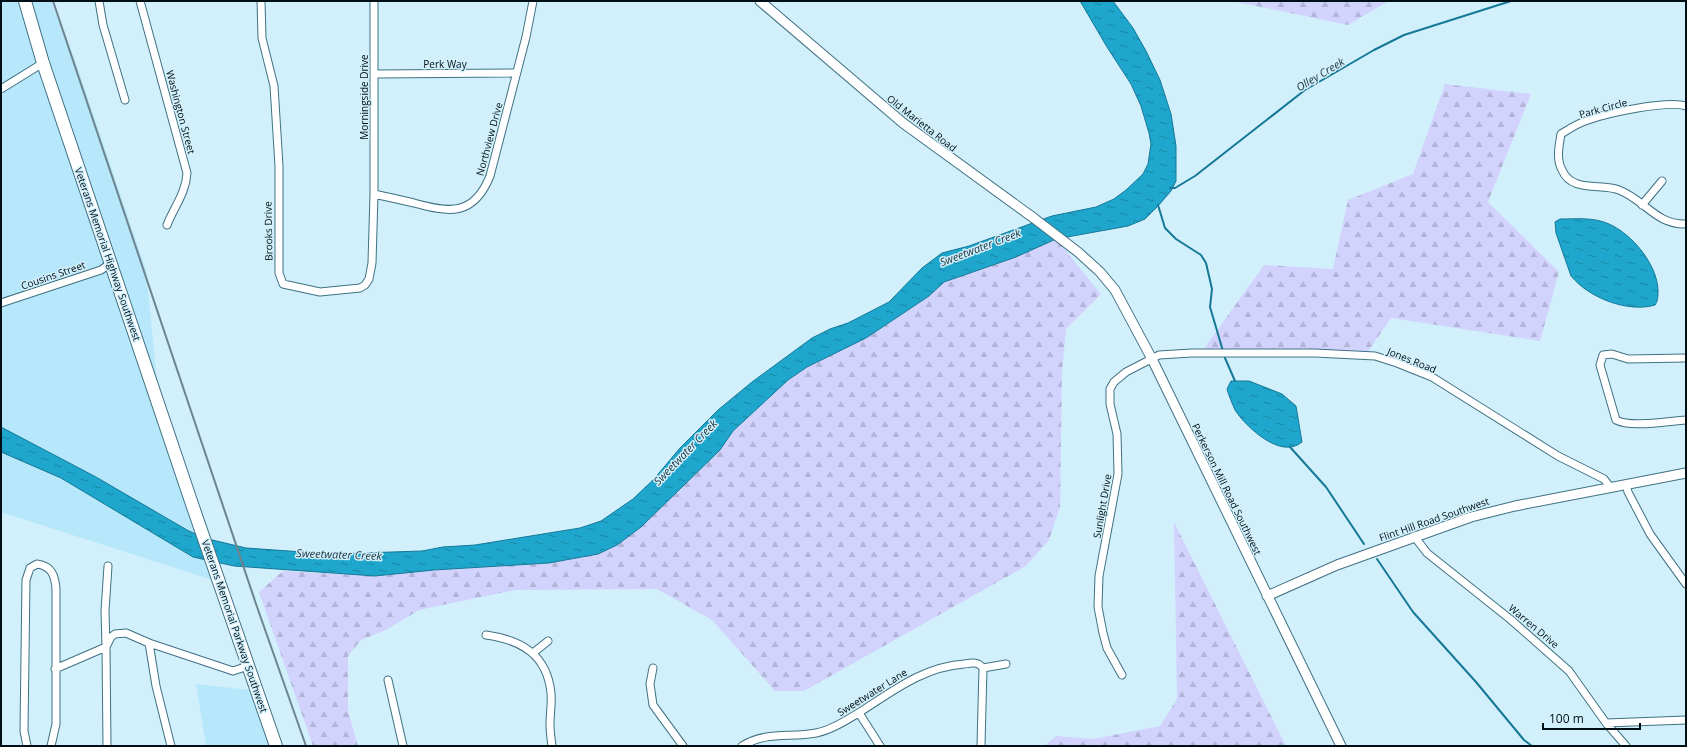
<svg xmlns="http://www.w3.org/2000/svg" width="1687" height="747" viewBox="0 0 1687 747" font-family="'Open Sans',sans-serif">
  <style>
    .built { fill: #b6e7fa }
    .forest { fill: url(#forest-firs) }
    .water { fill: url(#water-ripples); stroke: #157896 }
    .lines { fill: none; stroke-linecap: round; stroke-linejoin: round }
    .stream { stroke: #157896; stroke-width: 2 }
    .minor-casing { stroke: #3f7183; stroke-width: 9 }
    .tertiary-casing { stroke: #3f7183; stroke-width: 11 }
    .primary-casing { stroke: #3f7183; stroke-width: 14 }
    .minor { stroke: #fff; stroke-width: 7 }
    .tertiary { stroke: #fff; stroke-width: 9 }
    .primary { stroke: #fff; stroke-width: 12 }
    .rail { stroke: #6d848e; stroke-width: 2 }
    .labels { text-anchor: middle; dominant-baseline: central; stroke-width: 3; stroke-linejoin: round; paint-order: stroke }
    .street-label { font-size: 10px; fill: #000e15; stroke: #d1f0fc }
    .water-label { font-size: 11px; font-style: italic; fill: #19333d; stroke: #d1f0fc }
  </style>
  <defs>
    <pattern id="forest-firs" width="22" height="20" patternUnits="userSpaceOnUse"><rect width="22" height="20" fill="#d2d3fd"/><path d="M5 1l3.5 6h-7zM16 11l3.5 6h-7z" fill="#b2b4d8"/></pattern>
    <pattern id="water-ripples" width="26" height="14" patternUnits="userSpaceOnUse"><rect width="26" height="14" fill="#1ea6cd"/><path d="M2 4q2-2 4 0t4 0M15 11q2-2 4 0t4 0" fill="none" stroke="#1886a5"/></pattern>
  </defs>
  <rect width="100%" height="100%" fill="#d1f0fc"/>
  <path class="built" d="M 1,1 L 51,1 L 74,57 L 146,270 L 160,412 L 219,582 L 1,512 Z
    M 196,684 L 259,691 L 279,746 L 206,746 Z"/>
  <path class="forest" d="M 1232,1 L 1389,1 L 1348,25 Z
    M 1445,84 L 1531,94 L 1488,202 L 1559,272 L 1540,341 L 1391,318 L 1367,353 L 1201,353 L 1264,265 L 1333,269 L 1348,200 L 1413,174 Z
    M 1056,239 L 1101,294 L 1066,329 L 1062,371 L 1060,507 L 1049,540 L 1026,566 L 804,691 L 775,691 L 712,620 L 657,589 L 515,590 L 419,610 L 386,630 L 361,640 L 348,656 L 348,711 L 358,746 L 313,746 L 259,592 L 283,571 L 375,576 L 434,570 L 549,563 L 598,554 L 617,545 L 641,527 L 720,450 L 733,431 L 788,380 L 807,367 L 866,338 L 929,296 L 944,282 L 1016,257 Z
    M 1174,522 L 1286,746 L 1044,746 L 1056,736 L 1093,739 L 1160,726 L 1177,699 Z"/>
  <path class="water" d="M 1080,1 L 1113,1 L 1133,28 L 1146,51 L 1160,80 L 1171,114 L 1176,146 L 1176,181 L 1171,191 L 1158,206 L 1145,219 L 1128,226 L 1056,239 L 1016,257 L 944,282 L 929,296 L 866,338 L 807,367 L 788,380 L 733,431 L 720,450 L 641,527 L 617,545 L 598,554 L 549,563 L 434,570 L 375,576 L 234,566 L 193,557 L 61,478 L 1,452 L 1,427 L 96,477 L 187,530 L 204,538 L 246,548 L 331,554 L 422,551 L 443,547 L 475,545 L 580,528 L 601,521 L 633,499 L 654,479 L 680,448 L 718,410 L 752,382 L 812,338 L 830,329 L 848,323 L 889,302 L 922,268 L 942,253 L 969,246 L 1052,216 L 1096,207 L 1114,199 L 1126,190 L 1143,174 L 1148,164 L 1151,144 L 1149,133 L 1141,106 L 1131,84 L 1107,47 Z
    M 1560,219 C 1576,219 1594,217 1609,224 C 1632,234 1657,264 1658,290 C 1658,296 1658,301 1655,305 C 1628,313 1589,298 1571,276 L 1556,233 L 1555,222 Z
    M 1231,381 L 1249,381 L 1282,394 L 1296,406 L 1302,442 C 1281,460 1246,427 1235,410 C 1232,403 1229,396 1227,389 Z"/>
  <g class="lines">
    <path class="stream" d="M 1170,188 L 1175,188 L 1195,176 L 1305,90 L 1374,50 L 1404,35 L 1511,1
      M 1158,205 L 1165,228 L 1176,239 L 1201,255 L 1206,263 L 1212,289 L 1210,307 L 1223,351
      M 1225,358 L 1235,381
      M 1290,447 L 1326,487 L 1364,544
      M 1377,559 L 1413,612 L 1476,682 L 1524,740 L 1532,746"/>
    <defs>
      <path id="minor" d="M 99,1 L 103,25 L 125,100
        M 140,1 L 187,173 C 186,193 174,207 167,225
        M 261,1 L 262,38 L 274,86 L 279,166 L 279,273 L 283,284 L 320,292 L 360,288 L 365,285 L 369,279 L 372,263 L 374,194 L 374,1
        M 375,74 L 516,73
        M 1,89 L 43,63
        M 1686,106 C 1667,100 1608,113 1588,120 C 1578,123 1569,129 1561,134 C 1559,146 1556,159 1562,170 C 1572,193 1601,183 1619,190 C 1645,200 1656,225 1686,224
        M 374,194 C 388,197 401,200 414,203 C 450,213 474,216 490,176 L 526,37 L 533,1
        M 1642,205 L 1662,181
        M 1,303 L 101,270 L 111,263
        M 1686,358 L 1628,359 L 1612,354 L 1603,355 L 1600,365 L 1616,420 C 1631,428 1668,421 1686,420
        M 1626,484 L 1628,492 L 1650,534 L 1686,584
        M 1414,536 L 1427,553 L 1510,619 L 1569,671 L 1606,723 L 1626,746
        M 486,635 C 522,640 547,655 551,693 C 552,703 550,714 550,724 C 550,732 551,739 552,746
        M 149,643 L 233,671 L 248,666
        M 533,653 L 548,641
        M 653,668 L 650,684 L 653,705 L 683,746
        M 983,668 L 1006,664
        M 55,669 L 106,647 L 105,611 L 108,566
        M 1122,675 L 1107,648 L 1103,633 L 1098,607 L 1099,576 L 1118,474 L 1117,434 L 1110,404 L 1110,389 L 1114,382 L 1126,372 L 1159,355 L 1192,353 L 1315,353 L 1375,356 L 1397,363 L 1432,377 L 1558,456 L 1604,479 L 1610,487
        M 388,680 L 403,746
        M 859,713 L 880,746
        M 1606,723 L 1686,720
        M 27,746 L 24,731 L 26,580 L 30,568 L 37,564 C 52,566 55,576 56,589 L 56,724 L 51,746
        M 107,746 L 106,647 L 111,637 L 115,634 L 126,633 L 149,643 L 156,686 L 171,746
        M 742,746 C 766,731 790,738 816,733 C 831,730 847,720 860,712 C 893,691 923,667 964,664 C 971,663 978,661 983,668 L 981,746"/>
      <path id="tertiary" d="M 760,1 L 903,123 L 1035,219 L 1078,252 L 1100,272 L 1115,290 L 1152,359 L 1341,746
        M 1267,596 L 1337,565 L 1471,517 L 1515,506 L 1686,473"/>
      <path id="primary" d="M 25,1 L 43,63 L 193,507 L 276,746"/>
    </defs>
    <use href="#minor" class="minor-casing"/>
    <use href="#tertiary" class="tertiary-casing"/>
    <use href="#primary" class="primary-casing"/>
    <use href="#minor" class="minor"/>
    <use href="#tertiary" class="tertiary"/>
    <use href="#primary" class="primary"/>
    <path class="rail" d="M 53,1 L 256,604 L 306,746"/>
  </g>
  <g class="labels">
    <g class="street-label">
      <text x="445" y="64">Perk Way</text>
      <text transform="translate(364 97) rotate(-90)">Morningside Drive</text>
      <text transform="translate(1603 108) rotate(-15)">Park Circle</text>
      <text transform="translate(181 112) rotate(75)">Washington Street</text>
      <text transform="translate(922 123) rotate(38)">Old Marietta Road</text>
      <text transform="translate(489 139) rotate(-75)">Northview Drive</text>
      <text transform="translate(268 231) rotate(-91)">Brooks Drive</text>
      <text transform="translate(108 254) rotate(71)">Veterans Memorial Highway Southwest</text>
      <text transform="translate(53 275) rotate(-19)">Cousins Street</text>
      <text transform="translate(1412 360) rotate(22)">Jones Road</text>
      <text transform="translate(1227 489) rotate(64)">Perkerson Mill Road Southwest</text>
      <text transform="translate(1102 506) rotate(-80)">Sunlight Drive</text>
      <text transform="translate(1434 519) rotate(-19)">Flint Hill Road Southwest</text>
      <text transform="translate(235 626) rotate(71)">Veterans Memorial Parkway Southwest</text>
      <text transform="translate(1534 626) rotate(40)">Warren Drive</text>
      <text transform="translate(872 692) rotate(-32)">Sweetwater Lane</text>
    </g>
    <g class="water-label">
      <text transform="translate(1320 74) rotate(-31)">Olley Creek</text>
      <text transform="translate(980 247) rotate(-21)">Sweetwater Creek</text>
      <text transform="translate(685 452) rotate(-46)">Sweetwater Creek</text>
      <text transform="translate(339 554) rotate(2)">Sweetwater Creek</text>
    </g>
  </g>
  <rect width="1687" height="747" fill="none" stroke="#000e15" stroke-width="4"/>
  <path d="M1543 723v6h97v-6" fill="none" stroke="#000e15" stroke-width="2"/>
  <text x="1549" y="723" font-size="12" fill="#000e15" stroke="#d1f0fc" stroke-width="3" paint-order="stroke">100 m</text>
</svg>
